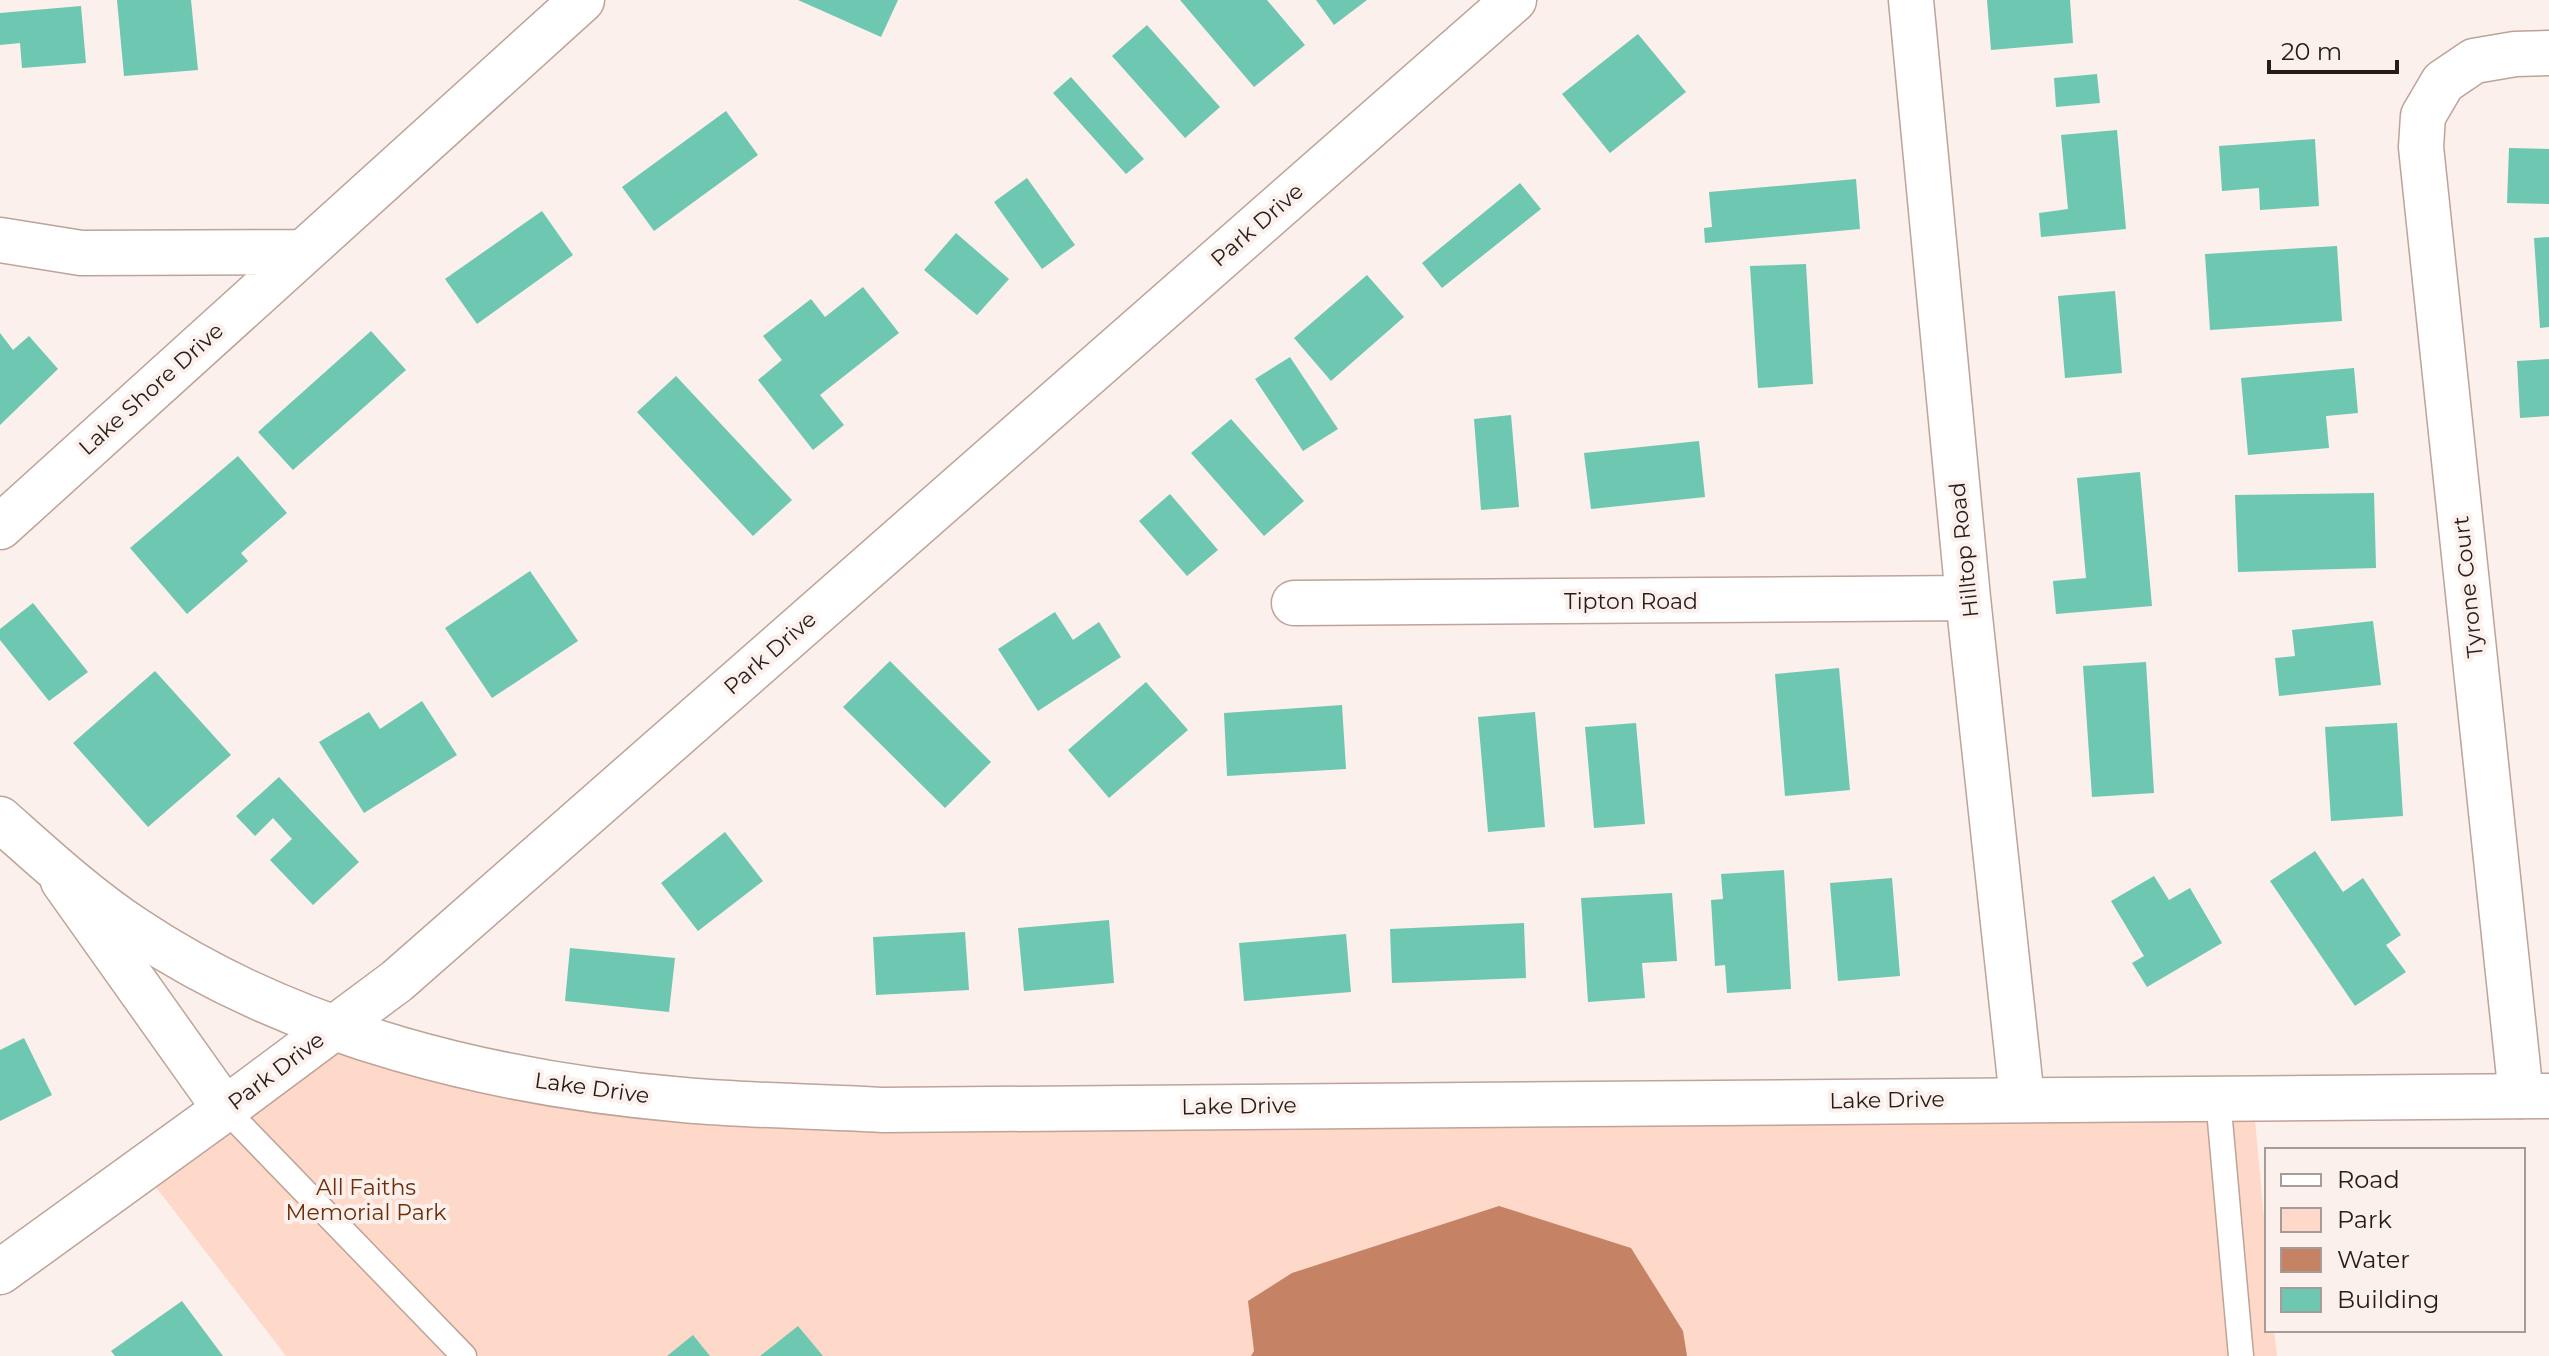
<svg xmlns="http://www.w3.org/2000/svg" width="2549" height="1356" viewBox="0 0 2549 1356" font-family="Montserrat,sans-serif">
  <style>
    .green { fill: #fed8c8 }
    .water { fill: #c58264 }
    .building { fill: #6ec7b0 }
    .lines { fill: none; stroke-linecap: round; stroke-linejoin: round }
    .service-casing { stroke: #bea398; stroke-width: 27 }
    .minor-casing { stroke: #bea398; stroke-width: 47 }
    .tertiary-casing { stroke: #bea398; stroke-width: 47 }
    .service { stroke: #fff; stroke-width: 24 }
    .minor { stroke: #fff; stroke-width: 44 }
    .tertiary { stroke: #fff; stroke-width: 44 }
    .labels { text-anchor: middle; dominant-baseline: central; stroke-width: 8; stroke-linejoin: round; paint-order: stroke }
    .street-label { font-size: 22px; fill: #261c18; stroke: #fbf0eb }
    .park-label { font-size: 22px; fill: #6d2e0d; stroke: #fbf0eb }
  </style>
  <rect width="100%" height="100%" fill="#fbf0eb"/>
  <path class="green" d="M 333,1029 L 683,1100 L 2253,1098 L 2267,1251 L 2267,1330 L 2274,1330 L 2277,1356 L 286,1356 L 142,1169 Z"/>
  <path class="water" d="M 1499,1206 L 1631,1248 L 1683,1331 L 1687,1356 L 1251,1356 L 1254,1351 L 1248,1301 L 1292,1273 Z"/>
  <path class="building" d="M 117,0 L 191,0 L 198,70 L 124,76 Z
    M 798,0 L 898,0 L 881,37 Z
    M 1180,0 L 1267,0 L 1305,45 L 1254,87 Z
    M 1316,0 L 1367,0 L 1334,25 Z
    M 1987,0 L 2070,0 L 2073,43 L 1991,50 Z
    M 81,6 L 86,63 L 22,68 L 20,43 L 0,45 L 0,13 Z
    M 1147,25 L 1220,107 L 1185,138 L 1112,56 Z
    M 1638,34 L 1686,92 L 1610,153 L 1562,94 Z
    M 2097,74 L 2100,103 L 2056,107 L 2054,78 Z
    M 1071,77 L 1144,159 L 1126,174 L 1053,93 Z
    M 726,111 L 758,155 L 654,231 L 622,187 Z
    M 2117,130 L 2126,229 L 2041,237 L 2039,213 L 2068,209 L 2061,135 Z
    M 2315,139 L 2319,206 L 2260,210 L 2259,188 L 2222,191 L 2219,146 Z
    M 2509,148 L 2549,149 L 2549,204 L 2507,203 Z
    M 1027,178 L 1075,245 L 1042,269 L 994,202 Z
    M 1856,179 L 1860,229 L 1705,243 L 1704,228 L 1712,227 L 1709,192 Z
    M 1520,183 L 1541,209 L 1442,288 L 1422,263 Z
    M 542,211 L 573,255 L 477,324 L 445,279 Z
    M 956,233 L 1009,279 L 977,315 L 924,270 Z
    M 2549,237 L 2549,327 L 2540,328 L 2534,238 Z
    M 2337,246 L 2342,321 L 2210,330 L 2205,254 Z
    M 1806,264 L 1813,384 L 1758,388 L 1750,266 Z
    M 1367,275 L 1404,317 L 1331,381 L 1294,338 Z
    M 863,287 L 899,333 L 820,395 L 844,425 L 813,450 L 758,380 L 782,360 L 763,336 L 811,299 L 825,317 Z
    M 2115,291 L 2122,373 L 2065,378 L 2058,296 Z
    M 371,331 L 406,370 L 293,470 L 258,432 Z
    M 0,333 L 13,350 L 29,336 L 58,369 L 0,425 Z
    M 1290,357 L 1338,429 L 1303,451 L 1255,379 Z
    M 2549,359 L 2549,416 L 2520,418 L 2517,361 Z
    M 2354,368 L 2358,413 L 2326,416 L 2329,448 L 2248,455 L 2241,378 Z
    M 676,376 L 792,500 L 753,536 L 637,412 Z
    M 1511,415 L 1519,507 L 1481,510 L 1474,419 Z
    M 1231,419 L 1304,501 L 1264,536 L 1191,453 Z
    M 1699,441 L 1705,497 L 1591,509 L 1584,453 Z
    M 238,456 L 287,513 L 241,553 L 248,561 L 187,614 L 130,548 Z
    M 2140,472 L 2152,606 L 2056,614 L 2053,581 L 2086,578 L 2077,478 Z
    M 2374,493 L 2376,568 L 2238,572 L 2235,495 Z
    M 1170,494 L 1218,550 L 1187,576 L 1139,521 Z
    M 530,571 L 578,641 L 492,698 L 445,628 Z
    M 33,603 L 88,672 L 49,701 L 0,640 L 0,629 Z
    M 1055,612 L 1073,640 L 1099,622 L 1121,657 L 1038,711 L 998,649 Z
    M 2373,621 L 2381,685 L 2279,696 L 2275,658 L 2295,656 L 2292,630 Z
    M 890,661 L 991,762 L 945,808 L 843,707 Z
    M 2146,662 L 2154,793 L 2092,797 L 2083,666 Z
    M 1839,668 L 1850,790 L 1785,796 L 1775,674 Z
    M 155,671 L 231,755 L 148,827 L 73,743 Z
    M 1146,682 L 1188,730 L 1109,798 L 1068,750 Z
    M 422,701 L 457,755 L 364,813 L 319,742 L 369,712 L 380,729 Z
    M 1342,705 L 1346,769 L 1227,776 L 1224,713 Z
    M 1535,712 L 1545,827 L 1488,832 L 1478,717 Z
    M 1636,723 L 1645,824 L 1594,828 L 1585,727 Z
    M 2397,723 L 2403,816 L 2331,821 L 2325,727 Z
    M 279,777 L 359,862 L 313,905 L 270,860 L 292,839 L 273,818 L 255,836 L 236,816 Z
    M 725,832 L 763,881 L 698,931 L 661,883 Z
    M 2315,851 L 2343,892 L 2363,878 L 2401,935 L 2386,945 L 2406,972 L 2355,1006 L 2270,881 Z
    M 1784,870 L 1791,989 L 1727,993 L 1725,965 L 1715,966 L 1711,900 L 1723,899 L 1721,874 Z
    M 2154,876 L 2169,900 L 2190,888 L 2222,943 L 2147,987 L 2132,963 L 2144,956 L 2111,901 Z
    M 1892,878 L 1900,976 L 1838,981 L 1830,883 Z
    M 1672,893 L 1677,961 L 1642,963 L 1645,998 L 1588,1002 L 1581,898 Z
    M 1109,920 L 1114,983 L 1024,991 L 1018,928 Z
    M 1524,923 L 1526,978 L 1392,983 L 1390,929 Z
    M 965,932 L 969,990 L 876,995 L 873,937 Z
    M 1346,934 L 1351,992 L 1244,1001 L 1239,943 Z
    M 570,948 L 675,958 L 669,1012 L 565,1001 Z
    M 24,1038 L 52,1095 L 0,1121 L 0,1050 Z
    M 182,1301 L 223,1356 L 115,1356 L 111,1351 Z
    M 798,1326 L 823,1356 L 760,1356 Z
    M 693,1335 L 710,1356 L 667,1356 Z"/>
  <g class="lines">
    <defs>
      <path id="service" d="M 2218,1098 L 2241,1356
        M 225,1109 L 464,1356"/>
      <path id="minor" d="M 1911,0 L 1968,598 L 2022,1099
        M 0,240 L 81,253 L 302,252
        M 0,527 L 582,0
        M 1294,603 L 1968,598
        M 63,881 L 225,1109
        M 2521,1096 L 2421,147 L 2423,116 L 2443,82 L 2474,61 L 2515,54 L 2549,53
        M 0,1272 L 225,1109 L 397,981 L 1514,0"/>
      <path id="tertiary" d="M 0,819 C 43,857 87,898 136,930 C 295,1036 495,1084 684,1100 C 750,1106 817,1106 883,1110 L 2549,1096"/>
    </defs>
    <use href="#service" class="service-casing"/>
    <use href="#minor" class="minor-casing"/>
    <use href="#tertiary" class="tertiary-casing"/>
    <use href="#service" class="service"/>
    <use href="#minor" class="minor"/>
    <use href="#tertiary" class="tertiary"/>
  </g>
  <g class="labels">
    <g class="street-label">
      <text transform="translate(1257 225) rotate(-41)">Park Drive</text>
      <text transform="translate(151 389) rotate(-42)">Lake Shore Drive</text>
      <text transform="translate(1964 550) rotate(-96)">Hilltop Road</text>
      <text transform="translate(2468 587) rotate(-96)">Tyrone Court</text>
      <text x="1631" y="601">Tipton Road</text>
      <text transform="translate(770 653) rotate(-41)">Park Drive</text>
      <text transform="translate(276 1071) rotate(-37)">Park Drive</text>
      <text transform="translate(592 1088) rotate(8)">Lake Drive</text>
      <text transform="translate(1887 1100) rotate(-1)">Lake Drive</text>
      <text transform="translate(1239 1106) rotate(-1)">Lake Drive</text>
    </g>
    <g class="park-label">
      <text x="366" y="1187">All Faiths<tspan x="366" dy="25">Memorial Park</tspan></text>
    </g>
  </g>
  <rect x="2265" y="1148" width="260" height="184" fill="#fbf0eb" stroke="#a69b97" stroke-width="2"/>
  <rect x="2281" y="1174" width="40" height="12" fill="#ffffff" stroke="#a69b97" stroke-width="2"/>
  <text x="2337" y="1188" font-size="24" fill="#261c18">Road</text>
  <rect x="2281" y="1208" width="40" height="24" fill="#fed8c8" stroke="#a69b97" stroke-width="2"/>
  <text x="2337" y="1228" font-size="24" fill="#261c18">Park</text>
  <rect x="2281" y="1248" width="40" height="24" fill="#c58264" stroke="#a69b97" stroke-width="2"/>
  <text x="2337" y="1268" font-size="24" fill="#261c18">Water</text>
  <rect x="2281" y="1288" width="40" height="24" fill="#6ec7b0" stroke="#a69b97" stroke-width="2"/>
  <text x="2337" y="1308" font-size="24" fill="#261c18">Building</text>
  <path d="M2269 60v12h128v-12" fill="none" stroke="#261c18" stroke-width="4"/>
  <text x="2281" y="60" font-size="24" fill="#261c18" stroke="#fbf0eb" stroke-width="6" paint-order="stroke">20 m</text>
</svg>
